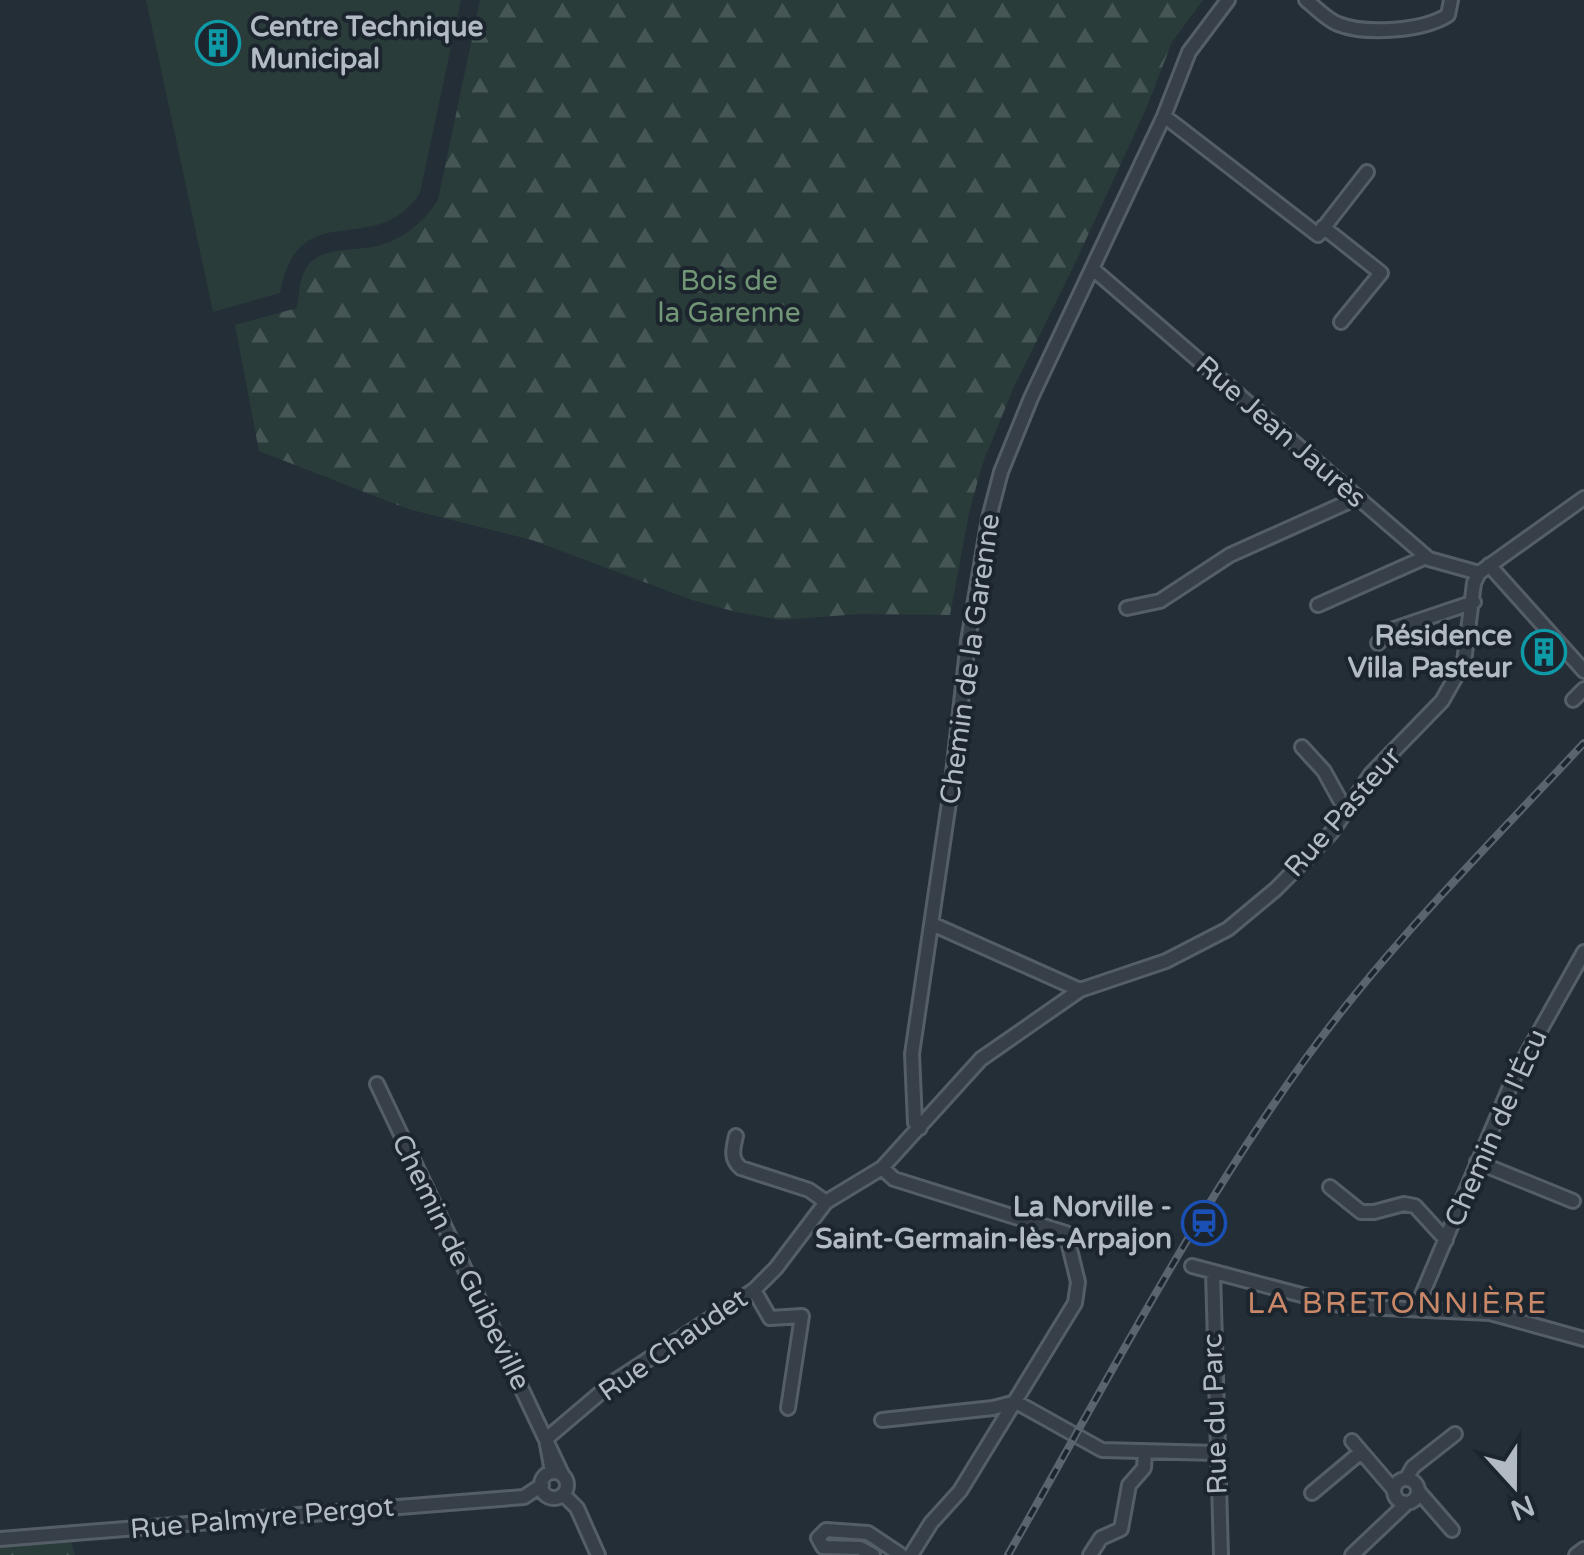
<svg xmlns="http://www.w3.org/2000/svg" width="1584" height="1555" viewBox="0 0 1584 1555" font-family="'Varela Round',sans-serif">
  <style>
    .forest { fill: url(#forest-firs) }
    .garden { fill: #293c3a }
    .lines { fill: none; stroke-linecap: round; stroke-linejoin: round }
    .minor-casing { stroke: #555e66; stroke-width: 18 }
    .minor { stroke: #374048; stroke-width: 12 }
    .rail-casing { stroke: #59646f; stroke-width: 8 }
    .rail { stroke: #1c252d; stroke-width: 4; stroke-dasharray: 11; stroke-linecap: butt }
    .labels { text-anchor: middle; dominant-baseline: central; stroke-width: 8; stroke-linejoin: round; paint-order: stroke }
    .poi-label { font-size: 28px; font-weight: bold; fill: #b2bbc4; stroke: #1c252d; text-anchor: end }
    .park-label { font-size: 28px; fill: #729777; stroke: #1c252d }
    .street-label { font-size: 28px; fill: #b2bbc4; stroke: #1c252d }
    .neighbourhood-label { font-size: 30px; letter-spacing: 2.5px; fill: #c98868; stroke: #1c252d }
  </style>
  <defs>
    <pattern id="forest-firs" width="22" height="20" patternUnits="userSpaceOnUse" patternTransform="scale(2.5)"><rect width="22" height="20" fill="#293c3a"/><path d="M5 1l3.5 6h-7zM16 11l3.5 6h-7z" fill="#465655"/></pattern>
  </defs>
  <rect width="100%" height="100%" fill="#242e37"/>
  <path class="forest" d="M 480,0 L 1203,0 L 1172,42 L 1146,109 L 1076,261 L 1013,389 L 982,465 L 969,513 L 950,615 L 860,614 L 780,620 L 736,612 L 692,600 L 532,540 L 408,509 L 259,451 L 235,325 L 297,308 C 299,296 299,280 305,270 C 318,245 354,252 377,246 C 404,239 423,223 438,200 Z
    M 70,1539 L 75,1555 L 0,1555 L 0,1545 Z"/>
  <path class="garden" d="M 146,0 L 461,0 L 420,193 C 374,262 299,192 280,293 L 213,312 Z"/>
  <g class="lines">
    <defs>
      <path id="minor" d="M 1306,0 C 1315,7 1327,20 1338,24 C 1366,35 1423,31 1448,15 L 1451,0
        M 1164,116 L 1318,235 L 1367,172
        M 1323,227 L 1381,273 L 1341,322
        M 1094,270 L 1429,559 L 1479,573
        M 1489,565 L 1584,671
        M 1318,605 L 1426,557
        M 1127,608 L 1160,601 L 1230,555 L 1357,498
        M 1378,643 L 1394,629 L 1474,602
        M 1573,700 L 1584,689
        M 1302,747 L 1324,771 L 1346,811
        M 932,924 L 1080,990
        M 377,1084 L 563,1476
        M 920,1128 L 915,1123 L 912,1054 L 952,782 L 968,641 L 989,518 L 1001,472 L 1031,398 L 1164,116 L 1189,52 L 1228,0
        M 736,1136 C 733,1149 730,1159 741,1168 L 809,1190 L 826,1202
        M 1477,1162 L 1573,1201
        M 882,1168 L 894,1179 L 1066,1233 L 1078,1282 L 1075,1303 L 960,1491 L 931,1523 L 911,1555
        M 1330,1187 L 1361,1212 L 1374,1212 L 1404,1204 L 1415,1206 L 1446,1240
        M 1192,1266 L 1343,1306 L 1490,1313 L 1584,1339
        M 1213,1272 L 1221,1555
        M 754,1290 L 770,1318 L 802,1316 L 788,1408
        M 1416,1309 L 1515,1075 L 1584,952
        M 1016,1402 L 1102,1450 L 1216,1453
        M 882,1420 L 993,1408 L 1016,1402
        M 1352,1441 L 1394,1490
        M 552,1472 L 546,1439 L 612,1383 L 754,1290 L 776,1268 L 826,1202 L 882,1168 L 981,1059 L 1080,990 L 1166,961 L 1228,929 L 1276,889 L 1331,833 L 1371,774 L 1442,701 L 1464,662 L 1474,583 L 1479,573 L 1584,498
        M541 1485a13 13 0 1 1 26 0a13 13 0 1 1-26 0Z
        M1394 1491a12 12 0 1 1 24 0a12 12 0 1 1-24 0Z
        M 1406,1479 L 1413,1467 L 1455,1434
        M 1419,1492 L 1452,1530
        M 1312,1493 L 1361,1452
        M 563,1494 L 577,1508 L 598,1555
        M 0,1539 L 524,1497 L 542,1485
        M 873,1555 L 860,1548 L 823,1547 L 818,1538 L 826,1530 L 868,1533 L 901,1555
        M 1090,1555 L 1101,1538 L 1121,1529 L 1129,1485 L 1144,1468 L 1145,1452
        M 1352,1555 L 1407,1503
        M 1576,1555 L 1584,1549"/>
    </defs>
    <use href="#minor" class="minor-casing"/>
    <use href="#minor" class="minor"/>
    <defs>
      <path id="rail" d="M 1008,1555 C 1103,1389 1192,1216 1304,1061 C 1387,946 1488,846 1584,743"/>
    </defs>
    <use href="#rail" class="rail-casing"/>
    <use href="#rail" class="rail"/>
  </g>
  <defs>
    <symbol id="building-ring" viewBox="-11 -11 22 22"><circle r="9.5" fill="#1c252d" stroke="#0f9aa8" stroke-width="1.5"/><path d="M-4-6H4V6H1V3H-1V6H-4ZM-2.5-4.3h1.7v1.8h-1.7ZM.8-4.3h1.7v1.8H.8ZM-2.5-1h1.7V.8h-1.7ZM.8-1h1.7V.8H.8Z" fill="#0f9aa8"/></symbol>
    <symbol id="station-ring" viewBox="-11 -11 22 22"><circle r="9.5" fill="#1c252d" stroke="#1a4fb4" stroke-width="1.5"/><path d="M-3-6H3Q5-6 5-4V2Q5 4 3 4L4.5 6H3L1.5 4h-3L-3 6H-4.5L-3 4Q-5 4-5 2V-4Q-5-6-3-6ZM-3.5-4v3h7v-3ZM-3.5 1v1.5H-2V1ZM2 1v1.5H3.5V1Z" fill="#1a4fb4"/></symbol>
  </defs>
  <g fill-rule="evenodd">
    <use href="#building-ring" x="193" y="18" width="50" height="50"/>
    <use href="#building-ring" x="1519" y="627" width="50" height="50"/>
    <use href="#station-ring" x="1179" y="1198" width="50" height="50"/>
  </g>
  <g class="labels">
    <g class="poi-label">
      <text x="250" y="27" text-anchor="start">Centre Technique<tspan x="250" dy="32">Municipal</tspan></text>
      <text x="1512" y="636">Résidence<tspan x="1512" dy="32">Villa Pasteur</tspan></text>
      <text x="1172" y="1207">La Norville -<tspan x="1172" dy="32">Saint-Germain-lès-Arpajon</tspan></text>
    </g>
    <g class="park-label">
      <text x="729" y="281">Bois de<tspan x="729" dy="32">la Garenne</tspan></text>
    </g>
    <g class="street-label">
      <text transform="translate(1281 432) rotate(41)">Rue Jean Jaurès</text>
      <text transform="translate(970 659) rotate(-82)">Chemin de la Garenne</text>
      <text transform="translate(1343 812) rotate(-49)">Rue Pasteur</text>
      <text transform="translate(1496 1128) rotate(-66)">Chemin de l'Écu</text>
      <text transform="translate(461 1262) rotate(64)">Chemin de Guibeville</text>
      <text transform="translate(673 1345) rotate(-35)">Rue Chaudet</text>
      <text transform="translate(1215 1414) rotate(-92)">Rue du Parc</text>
      <text transform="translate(262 1518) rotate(-5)">Rue Palmyre Pergot</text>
    </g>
    <g class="neighbourhood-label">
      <text x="1398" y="1303">LA BRETONNIÈRE</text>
    </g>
  </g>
  <g transform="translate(1514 1485) rotate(159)" stroke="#1c252d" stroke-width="8" paint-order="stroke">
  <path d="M0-8L18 38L0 25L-18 38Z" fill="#b2bbc4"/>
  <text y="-15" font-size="28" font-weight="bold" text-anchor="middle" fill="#b2bbc4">N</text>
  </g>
</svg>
